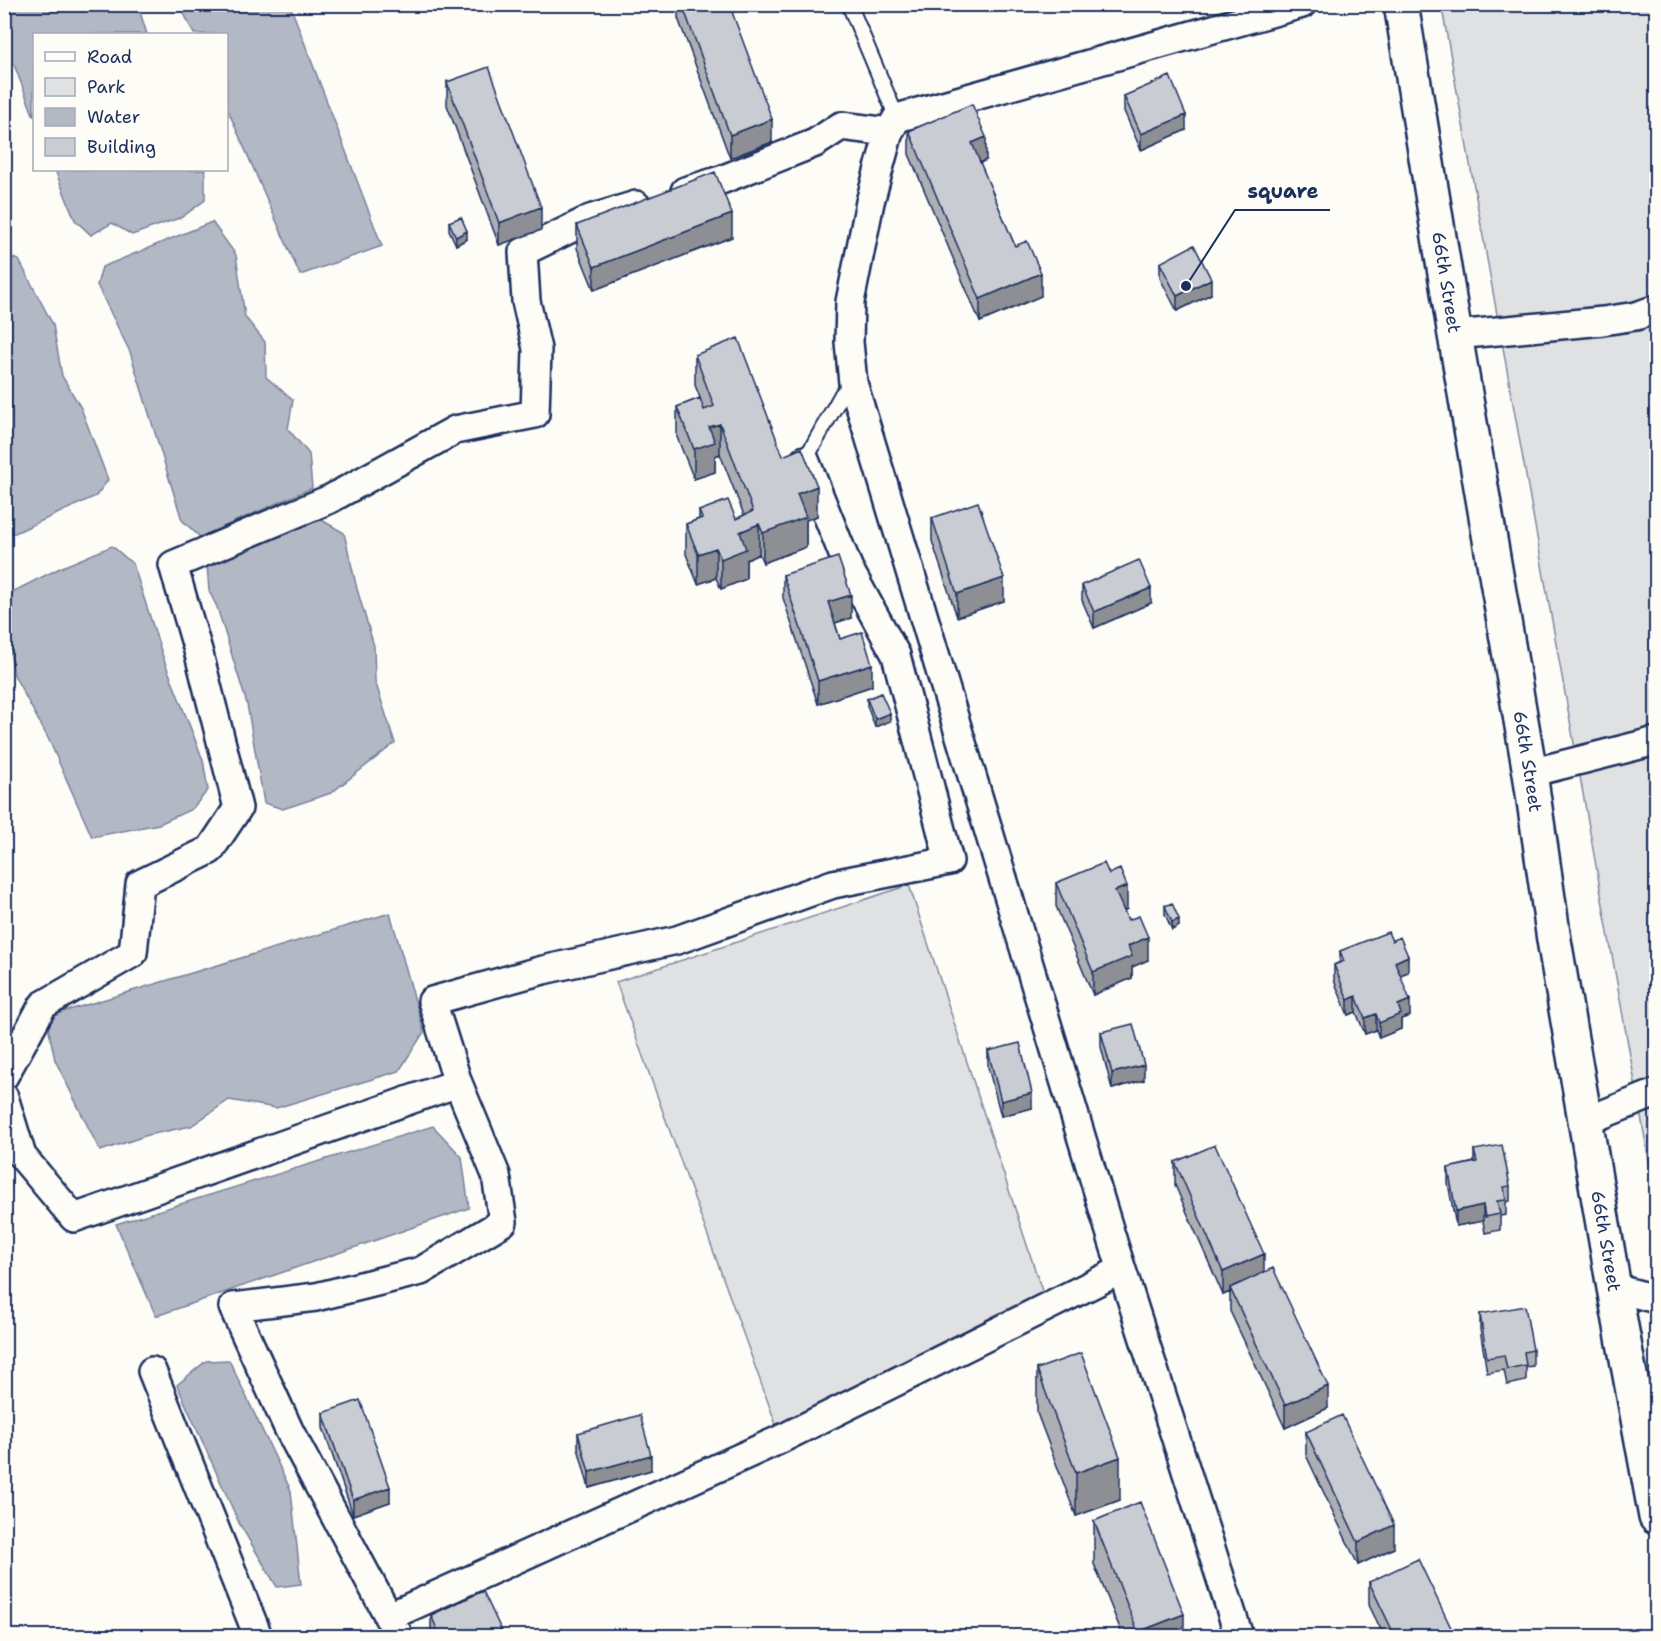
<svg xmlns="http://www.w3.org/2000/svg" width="1661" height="1641" viewBox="0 0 1661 1641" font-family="'Shantell Sans',sans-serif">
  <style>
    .green { fill: #e0e1e3; stroke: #7e88a0; stroke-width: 1.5 }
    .water { fill: #b3b8c5; stroke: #76819c; stroke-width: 1.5 }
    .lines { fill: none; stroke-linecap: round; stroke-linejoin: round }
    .service-casing { stroke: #1b2f5e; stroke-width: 18 }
    .minor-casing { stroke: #1b2f5e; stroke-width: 32 }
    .tertiary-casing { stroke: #1b2f5e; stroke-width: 38 }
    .service { stroke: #fdfcf7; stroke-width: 14 }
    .minor { stroke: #fdfcf7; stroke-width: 27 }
    .tertiary { stroke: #fdfcf7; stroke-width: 33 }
    .wall { fill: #adafb5; stroke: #1b2f5e; stroke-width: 1.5 }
    .shaded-wall { fill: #8d8f94; stroke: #1b2f5e; stroke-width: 1.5 }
    .building { fill: #c9ccd3; stroke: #1b2f5e; stroke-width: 1.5 }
    .labels { text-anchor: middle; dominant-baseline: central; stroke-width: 4.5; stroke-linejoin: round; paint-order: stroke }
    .street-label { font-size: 18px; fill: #1b2f5e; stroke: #fdfcf7 }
    .leader { fill: none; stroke: #1b2f5e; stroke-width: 2 }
    .callout-dot { fill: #1b2f5e; stroke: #fdfcf7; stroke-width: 2 }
    .callout-label { font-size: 20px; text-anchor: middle; font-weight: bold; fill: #1b2f5e; stroke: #fdfcf7; stroke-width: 4.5; stroke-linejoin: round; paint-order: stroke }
  </style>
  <rect width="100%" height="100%" fill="#fdfcf7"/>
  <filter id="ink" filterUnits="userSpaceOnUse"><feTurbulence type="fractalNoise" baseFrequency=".0167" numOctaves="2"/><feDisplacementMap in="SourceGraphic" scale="12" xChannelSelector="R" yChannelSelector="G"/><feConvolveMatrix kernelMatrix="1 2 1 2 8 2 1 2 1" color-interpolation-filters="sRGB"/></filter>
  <g filter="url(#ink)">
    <path class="green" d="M 1441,5 L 1656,5 L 1656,1200 L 1442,8 Z
      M 909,885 L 1043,1294 L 778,1430 L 616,982 Z"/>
    <path class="water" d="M 4,5 L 135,5 L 139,9 L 147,34 L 34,34 L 34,117 L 15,67 L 5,55 Z
      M 180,5 L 290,5 L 382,246 L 300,275 L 227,108 L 226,34 L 194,34 Z
      M 55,170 L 205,170 L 205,200 L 182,217 L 132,235 L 112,223 L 91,235 L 75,220 Z
      M 212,222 L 236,255 L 245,317 L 265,342 L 266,377 L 293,400 L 288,429 L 309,454 L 312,488 L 200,537 L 182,520 L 130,352 L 97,285 L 102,267 Z
      M 5,255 L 19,260 L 53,325 L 62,376 L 81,408 L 108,480 L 96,496 L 15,533 L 5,534 Z
      M 320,519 L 344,533 L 357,589 L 374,646 L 375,681 L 395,743 L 331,793 L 283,809 L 264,803 L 247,704 L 217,607 L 209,591 L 207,564 Z
      M 112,546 L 133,564 L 164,660 L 203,760 L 208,790 L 192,809 L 159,824 L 92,837 L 49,740 L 14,675 L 5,620 L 5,603 L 14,591 L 60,568 Z
      M 390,913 L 424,1032 L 399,1071 L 276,1108 L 229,1100 L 191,1126 L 148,1135 L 100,1151 L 55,1060 L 46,1017 Z
      M 433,1126 L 462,1157 L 469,1208 L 156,1316 L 116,1224 Z
      M 229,1360 L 291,1491 L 301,1584 L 277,1587 L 239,1523 L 177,1385 L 206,1361 Z"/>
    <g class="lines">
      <defs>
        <path id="service" d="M 849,4 L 897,118
          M 805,460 L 842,394 L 853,383"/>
        <path id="minor" d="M 685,191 L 721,180 L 815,143 L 841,126 L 889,132
          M 1455,335 L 1603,321 L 1636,316 L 1656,309
          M 1530,773 L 1656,741
          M 4,1076 L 43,1005 L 133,953 L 140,884 L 210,850 L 238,808 L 199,654 L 173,565 L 330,499 L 455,430 L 535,414 L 537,349 L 526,301 L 523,252 L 590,219 L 636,205
          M 4,1097 L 22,1156 L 74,1218 L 458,1083
          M 1586,1121 L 1656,1093
          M 1614,1288 L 1656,1299
          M 152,1371 L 258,1636
          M 388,1617 L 779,1440 L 1121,1270
          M 399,1636 L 289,1430 L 233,1307 L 316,1297 L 421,1271 L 503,1222 L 496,1175 L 458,1083 L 432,1001 L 543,970 L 677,940 L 833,884 L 949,861 L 896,655 L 849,569 L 805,460
          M 1239,1636 L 1114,1245 L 853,383 L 849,342 L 850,302 L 870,202 L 889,132 L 897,118 L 1302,4"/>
        <g id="tertiary">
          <path id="s1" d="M 1401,4 L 1455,335 L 1530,773 L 1554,940 L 1614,1288 L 1656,1517"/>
        </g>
      </defs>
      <use href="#service" class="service-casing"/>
      <use href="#minor" class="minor-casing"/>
      <use href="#tertiary" class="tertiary-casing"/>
      <use href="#service" class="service"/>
      <use href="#minor" class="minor"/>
      <use href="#tertiary" class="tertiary"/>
    </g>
    <path class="wall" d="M 678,4 L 729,4 L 772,142 L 730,158 L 678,18 Z
      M 447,82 L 541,230 L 499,245 L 447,105 Z
      M 1124,96 L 1186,130 L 1141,150 L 1124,111 Z
      M 909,131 L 986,160 L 980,163 L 1015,246 L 1041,296 L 980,322 L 909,154 Z
      M 449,222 L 467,239 L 456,245 L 449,230 Z
      M 577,225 L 732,237 L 594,290 L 577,248 Z
      M 1160,263 L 1211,294 L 1177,311 L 1160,278 Z
      M 695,355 L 783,456 L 817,516 L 806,520 L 806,547 L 763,563 L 759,554 L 746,560 L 746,579 L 721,589 L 716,578 L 698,584 L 686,554 L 686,524 L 699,519 L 699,511 L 736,519 L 744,515 L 720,454 L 715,456 L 715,472 L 694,479 L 677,437 L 677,407 L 700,398 L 695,385 Z
      M 932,518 L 1004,601 L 957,617 L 932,541 Z
      M 783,575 L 851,618 L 835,623 L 840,639 L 872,686 L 818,704 L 783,598 Z
      M 1082,585 L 1151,603 L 1094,628 L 1082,600 Z
      M 867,699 L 890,721 L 875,727 L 867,706 Z
      M 1109,874 L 1127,909 L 1124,911 L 1148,960 L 1132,967 L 1132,978 L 1093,995 L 1056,906 L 1056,883 Z
      M 1165,906 L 1179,926 L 1172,930 L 1165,914 Z
      M 1392,941 L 1408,972 L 1400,975 L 1410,1016 L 1401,1019 L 1401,1029 L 1379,1038 L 1376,1030 L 1365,1034 L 1356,1012 L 1348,1015 L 1334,980 L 1334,965 L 1340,962 L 1340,951 Z
      M 1101,1032 L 1144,1080 L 1112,1089 L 1101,1047 Z
      M 988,1051 L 1032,1108 L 1001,1116 L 988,1067 Z
      M 1474,1150 L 1510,1186 L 1510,1201 L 1506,1202 L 1506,1215 L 1500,1216 L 1500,1230 L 1485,1233 L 1483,1221 L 1456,1226 L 1448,1183 L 1448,1168 L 1474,1162 Z
      M 1175,1162 L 1264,1272 L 1328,1408 L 1285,1428 L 1230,1311 L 1230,1292 L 1223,1295 L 1175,1185 Z
      M 1480,1314 L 1533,1350 L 1533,1366 L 1526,1367 L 1526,1381 L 1507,1385 L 1504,1370 L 1487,1373 L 1480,1329 Z
      M 1037,1369 L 1120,1500 L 1076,1516 L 1037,1413 Z
      M 323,1413 L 390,1502 L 353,1515 L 323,1428 Z
      M 1306,1432 L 1394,1548 L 1358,1565 L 1306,1455 Z
      M 578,1433 L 651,1470 L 589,1488 L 578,1448 Z
      M 1094,1521 L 1184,1636 L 1123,1636 L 1094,1564 Z
      M 1369,1582 L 1455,1636 L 1384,1636 L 1369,1605 Z
      M 431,1615 L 504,1636 L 433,1636 L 431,1631 Z"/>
    <path class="shaded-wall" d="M 1186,115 L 1186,130 L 1141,150 L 1141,134 Z
      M 772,119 L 772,142 L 730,158 L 730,135 Z
      M 986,137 L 986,160 L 972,166 L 972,143 Z
      M 541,207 L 541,230 L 499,245 L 499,223 Z
      M 732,214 L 732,237 L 594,290 L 594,267 Z
      M 467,231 L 467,239 L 456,245 L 456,237 Z
      M 1041,273 L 1041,296 L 980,322 L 980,299 Z
      M 1211,279 L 1211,294 L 1177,311 L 1177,296 Z
      M 720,424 L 720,454 L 715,456 L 715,472 L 694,479 L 694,449 L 709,427 Z
      M 817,486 L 817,516 L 806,520 L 806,547 L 763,563 L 763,533 L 797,494 Z
      M 759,524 L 759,554 L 746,560 L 746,579 L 721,589 L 721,559 L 740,532 Z
      M 716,548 L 716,578 L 698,584 L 698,554 Z
      M 1004,578 L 1004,601 L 957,617 L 957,594 Z
      M 1151,588 L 1151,603 L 1094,628 L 1094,612 Z
      M 851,595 L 851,618 L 828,625 L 828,602 Z
      M 872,664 L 872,686 L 818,704 L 818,681 Z
      M 890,713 L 890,721 L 875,727 L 875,719 Z
      M 1127,886 L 1127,909 L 1115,914 L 1115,891 Z
      M 1179,919 L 1179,926 L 1172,930 L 1172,922 Z
      M 1148,937 L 1148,960 L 1132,967 L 1132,978 L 1093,995 L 1093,972 L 1128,946 Z
      M 1408,956 L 1408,972 L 1395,977 L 1395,962 Z
      M 1356,996 L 1356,1012 L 1348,1015 L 1348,1000 Z
      M 1410,1000 L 1410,1016 L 1401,1019 L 1401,1029 L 1379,1038 L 1379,1023 L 1398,1005 Z
      M 1376,1014 L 1376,1030 L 1365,1034 L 1365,1018 Z
      M 1144,1065 L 1144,1080 L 1112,1089 L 1112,1073 Z
      M 1032,1093 L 1032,1108 L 1001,1116 L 1001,1101 Z
      M 1483,1205 L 1483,1221 L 1456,1226 L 1456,1211 Z
      M 1264,1254 L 1264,1277 L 1230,1288 L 1230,1292 L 1223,1295 L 1223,1272 Z
      M 1328,1386 L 1328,1408 L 1285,1428 L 1285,1405 Z
      M 651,1455 L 651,1470 L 589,1488 L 589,1472 Z
      M 1120,1457 L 1120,1500 L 1076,1516 L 1076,1473 Z
      M 390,1487 L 390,1502 L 353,1515 L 353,1500 Z
      M 1394,1525 L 1394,1548 L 1358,1565 L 1358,1542 Z
      M 1184,1614 L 1184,1636 L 1138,1636 L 1138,1632 Z"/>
    <path class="building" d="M 682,4 L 729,4 L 772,119 L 730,135 Z
      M 489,67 L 541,207 L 499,223 L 447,82 Z
      M 1170,76 L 1186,115 L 1141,134 L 1124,96 Z
      M 972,104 L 986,137 L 972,143 L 1015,246 L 1027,241 L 1041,273 L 980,299 L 909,131 Z
      M 715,172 L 732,214 L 594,267 L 577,225 Z
      M 461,217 L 467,231 L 456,237 L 449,222 Z
      M 1194,245 L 1211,279 L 1177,296 L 1160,263 Z
      M 738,338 L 783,456 L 802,448 L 817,486 L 797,494 L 806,517 L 763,533 L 759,524 L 740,532 L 746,549 L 721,559 L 716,548 L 698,554 L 686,524 L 702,518 L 699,511 L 728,500 L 736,519 L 753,511 L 720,424 L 709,427 L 715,442 L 694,449 L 677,407 L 700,398 L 704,410 L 714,406 L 695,355 Z
      M 978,502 L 1004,578 L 957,594 L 932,518 Z
      M 838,557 L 851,595 L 828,602 L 840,639 L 862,632 L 872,664 L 818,681 L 783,575 Z
      M 1139,560 L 1151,588 L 1094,612 L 1082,585 Z
      M 881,693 L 890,713 L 875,719 L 867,699 Z
      M 1104,863 L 1109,874 L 1120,869 L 1127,886 L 1115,891 L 1128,920 L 1139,916 L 1148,937 L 1128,946 L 1132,956 L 1093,972 L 1056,883 Z
      M 1172,903 L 1179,919 L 1172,922 L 1165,906 Z
      M 1388,932 L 1392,941 L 1400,937 L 1408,956 L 1395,962 L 1410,1000 L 1398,1005 L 1401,1014 L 1379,1023 L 1376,1014 L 1365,1018 L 1356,996 L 1348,1000 L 1334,965 L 1344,961 L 1340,951 Z
      M 1133,1024 L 1144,1065 L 1112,1073 L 1101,1032 Z
      M 1020,1043 L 1032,1093 L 1001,1101 L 988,1051 Z
      M 1215,1145 L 1264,1254 L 1223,1272 L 1175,1162 Z
      M 1502,1145 L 1510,1186 L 1504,1187 L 1506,1200 L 1497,1201 L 1500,1214 L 1485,1217 L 1483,1205 L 1456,1211 L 1448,1168 L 1477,1162 L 1474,1150 Z
      M 1273,1268 L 1328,1386 L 1285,1405 L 1230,1288 Z
      M 1525,1306 L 1533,1350 L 1524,1352 L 1526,1365 L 1507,1369 L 1504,1355 L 1487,1358 L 1480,1314 Z
      M 1081,1353 L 1120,1457 L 1076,1473 L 1037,1369 Z
      M 360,1400 L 390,1487 L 353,1500 L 323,1413 Z
      M 640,1415 L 651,1455 L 589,1472 L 578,1433 Z
      M 1342,1415 L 1394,1525 L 1358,1542 L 1306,1432 Z
      M 1140,1502 L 1184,1614 L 1138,1632 L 1094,1521 Z
      M 1418,1559 L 1455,1636 L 1395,1636 L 1369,1582 Z
      M 483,1591 L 504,1636 L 440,1636 L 431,1615 Z"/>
  </g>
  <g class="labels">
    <g class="street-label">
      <text stroke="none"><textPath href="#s1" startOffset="282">66th Street</textPath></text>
      <text stroke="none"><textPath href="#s1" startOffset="768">66th Street</textPath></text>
      <text stroke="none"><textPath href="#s1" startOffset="1254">66th Street</textPath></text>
    </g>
  </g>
  <path class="leader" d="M1186 286L1235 210H1330"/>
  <circle class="callout-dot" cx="1186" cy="286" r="6"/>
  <g class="callout-label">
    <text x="1283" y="198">square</text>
  </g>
  <rect width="1661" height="1641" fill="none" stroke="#fdfcf7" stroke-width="24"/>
  <rect x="12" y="12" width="1637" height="1617" fill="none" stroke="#1b2f5e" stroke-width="2" filter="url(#ink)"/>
  <rect x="33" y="33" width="195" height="138" fill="#fdfcf7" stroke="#a3aaba" stroke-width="1.5"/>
  <rect x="45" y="52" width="30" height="9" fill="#fdfcf7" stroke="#a3aaba" stroke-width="1.5"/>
  <text x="87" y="63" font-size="18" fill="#1b2f5e">Road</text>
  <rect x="45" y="78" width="30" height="18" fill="#e0e1e3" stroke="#a3aaba" stroke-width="1.5"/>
  <text x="87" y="93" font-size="18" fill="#1b2f5e">Park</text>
  <rect x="45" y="108" width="30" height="18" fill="#b3b8c5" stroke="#a3aaba" stroke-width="1.5"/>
  <text x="87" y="123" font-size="18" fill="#1b2f5e">Water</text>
  <rect x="45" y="138" width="30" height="18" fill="#c9ccd3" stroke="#a3aaba" stroke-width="1.5"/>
  <text x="87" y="153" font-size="18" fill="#1b2f5e">Building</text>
</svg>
